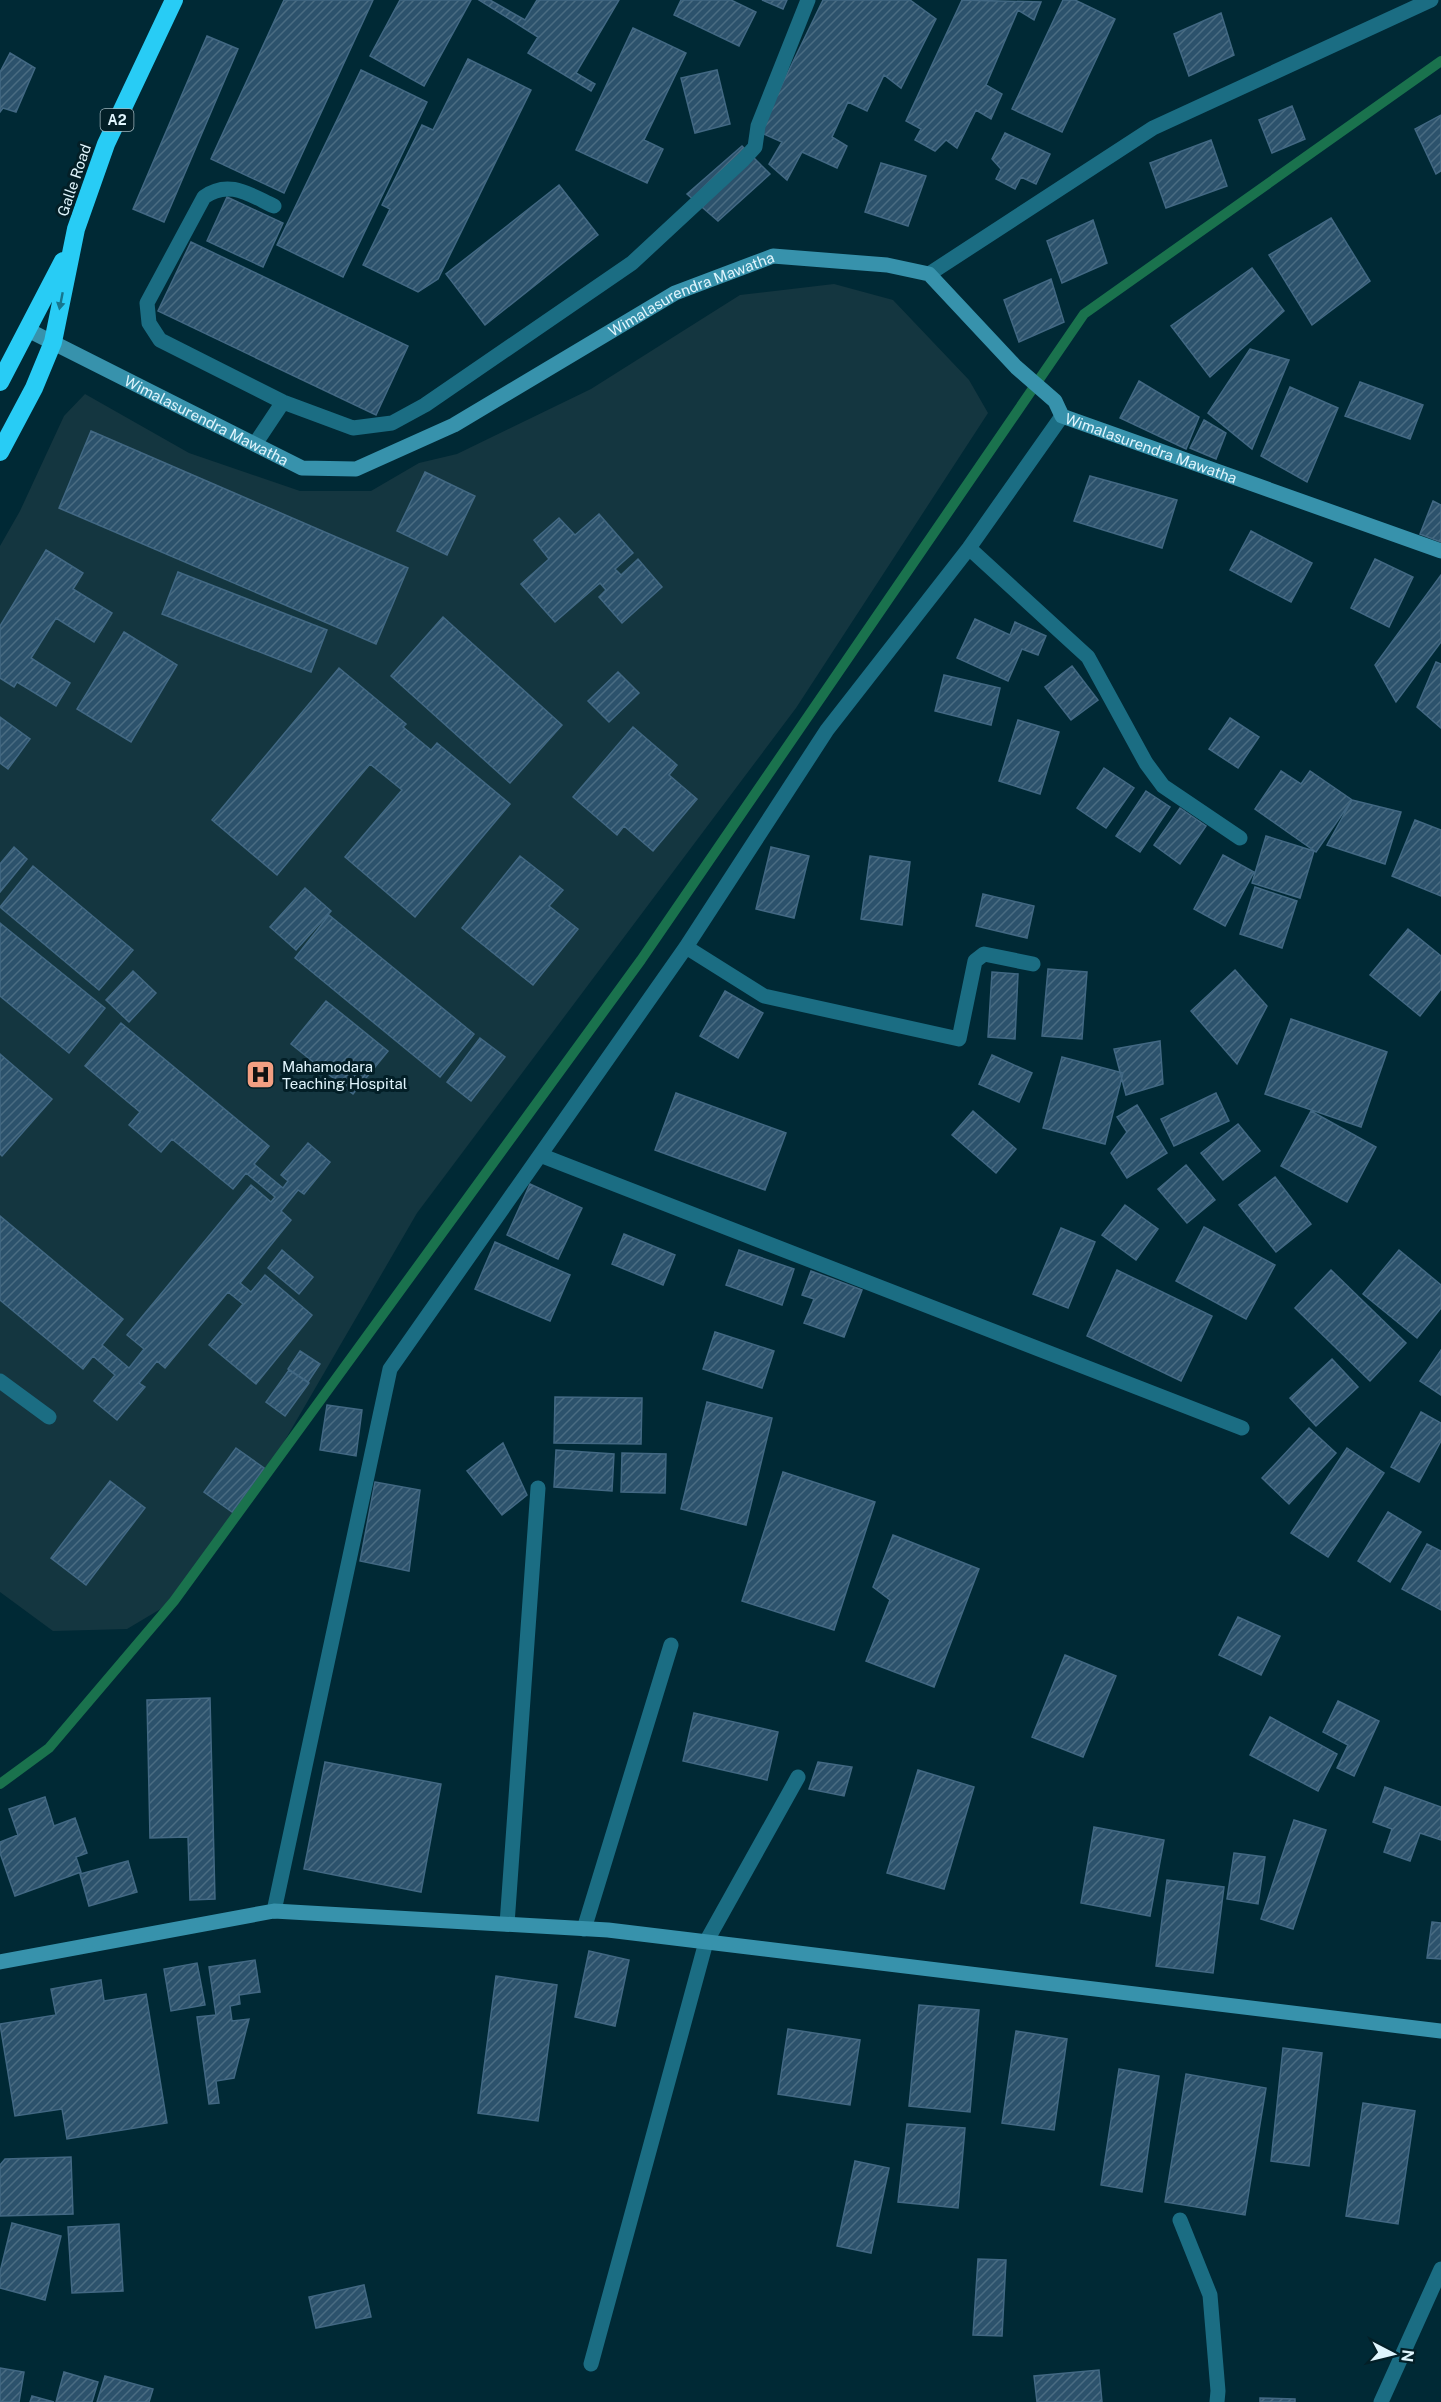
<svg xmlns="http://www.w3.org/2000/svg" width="1441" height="2402" viewBox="0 0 1441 2402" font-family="'Public Sans',sans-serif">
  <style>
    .built { fill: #143640 }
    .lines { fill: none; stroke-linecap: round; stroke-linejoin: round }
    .stream { stroke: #1a724d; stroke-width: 10 }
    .building { fill: url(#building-hatch); stroke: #426883; stroke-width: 1.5 }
    .street { stroke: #1b6d83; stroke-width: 15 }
    .secondary { stroke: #3792ac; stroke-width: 15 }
    .highway { stroke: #28ccf5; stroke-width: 18 }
    .oneway { fill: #16768e }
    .labels { text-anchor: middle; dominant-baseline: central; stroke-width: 6; stroke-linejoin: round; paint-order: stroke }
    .shield { fill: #031f27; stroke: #9eb5bd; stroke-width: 1.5 }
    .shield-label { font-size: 14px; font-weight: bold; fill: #e0f5fd }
    .street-label { font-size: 15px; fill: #e0f5fd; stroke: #031f27 }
    .poi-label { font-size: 15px; fill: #e0f5fd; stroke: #031f27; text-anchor: start }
  </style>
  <defs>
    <pattern id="building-hatch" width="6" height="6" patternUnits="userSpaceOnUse" patternTransform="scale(1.5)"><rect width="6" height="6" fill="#2c526c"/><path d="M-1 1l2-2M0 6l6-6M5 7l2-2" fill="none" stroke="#4a6c82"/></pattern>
  </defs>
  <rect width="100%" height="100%" fill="#002935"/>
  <path class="built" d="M 834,284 L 893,300 L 969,380 L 988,413 L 796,708 L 417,1213 L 245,1509 L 174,1601 L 127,1629 L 53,1631 L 0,1592 L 0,546 L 20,511 L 64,416 L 85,394 L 189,453 L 300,491 L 371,491 L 419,463 L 457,454 L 591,389 L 740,295 Z"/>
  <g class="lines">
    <path class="stream" d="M 0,1784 L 49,1748 L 174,1601 L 641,960 L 1084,314 L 1441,61"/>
  </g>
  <path class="building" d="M 284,0 L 373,0 L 284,193 L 211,159 Z
    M 400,0 L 471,0 L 424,86 L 370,56 Z
    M 479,0 L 490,0 L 525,20 L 537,0 L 619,0 L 576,73 L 595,84 L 591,91 L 528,53 L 538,37 Z
    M 681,0 L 731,0 L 756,12 L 739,46 L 674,15 Z
    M 762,0 L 787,0 L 783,9 Z
    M 823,0 L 910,0 L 936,19 L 901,88 L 884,75 L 867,111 L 848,102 L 832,137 L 847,146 L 837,168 L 802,152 L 787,180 L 769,164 L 782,142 L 759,132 Z
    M 962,0 L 1041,2 L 1034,20 L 1018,10 L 986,85 L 1002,94 L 991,119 L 976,110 L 957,148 L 946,140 L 935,151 L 915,140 L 921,129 L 906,121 Z
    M 1063,0 L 1075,0 L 1115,19 L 1062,132 L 1012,109 Z
    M 1221,13 L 1234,55 L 1189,76 L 1174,34 Z
    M 633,28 L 686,53 L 644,140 L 663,149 L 647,183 L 576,150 Z
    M 207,36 L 238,49 L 164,222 L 133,209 Z
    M 10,53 L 35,68 L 16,112 L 3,108 L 0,112 L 0,72 Z
    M 468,59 L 531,90 L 438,279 L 418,292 L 363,265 L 390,209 L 382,205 L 422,125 L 433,130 Z
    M 361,70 L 427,102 L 343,277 L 277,245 Z
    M 717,70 L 730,124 L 695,133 L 681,78 Z
    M 1292,106 L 1305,139 L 1272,153 L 1259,120 Z
    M 1441,115 L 1441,171 L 1436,174 L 1415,129 Z
    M 1005,133 L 1050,154 L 1036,184 L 1021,177 L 1015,189 L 996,179 L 1001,169 L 992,159 Z
    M 1211,140 L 1227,186 L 1166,208 L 1150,163 Z
    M 742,146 L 770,174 L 718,221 L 687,194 Z
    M 881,163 L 926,176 L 908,226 L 865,212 Z
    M 559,185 L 598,235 L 485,325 L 446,274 Z
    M 227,197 L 283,223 L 263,267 L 207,241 Z
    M 1331,218 L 1370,281 L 1312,325 L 1269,255 Z
    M 1093,220 L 1107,263 L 1062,283 L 1047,241 Z
    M 191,242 L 408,346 L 376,415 L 158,311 Z
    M 1252,268 L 1284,311 L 1210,377 L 1171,326 Z
    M 1051,279 L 1064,322 L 1019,342 L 1004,300 Z
    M 1250,349 L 1289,360 L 1252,449 L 1208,413 Z
    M 1139,381 L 1199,417 L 1186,449 L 1120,418 Z
    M 1360,382 L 1423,405 L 1410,439 L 1345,416 Z
    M 1290,387 L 1338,408 L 1307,482 L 1261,456 Z
    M 1204,420 L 1226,433 L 1216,459 L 1190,448 Z
    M 91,431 L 408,568 L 376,644 L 59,508 Z
    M 425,472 L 475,496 L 447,555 L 397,531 Z
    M 1090,476 L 1177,500 L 1162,548 L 1074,521 Z
    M 1433,501 L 1441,505 L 1441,542 L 1420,534 Z
    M 599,514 L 633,553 L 615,569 L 621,575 L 638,559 L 662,587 L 622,623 L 599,597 L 606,590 L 600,583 L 555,622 L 521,584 L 549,559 L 534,540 L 559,518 L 575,535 Z
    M 1251,531 L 1312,563 L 1291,602 L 1230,570 Z
    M 46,550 L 83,573 L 73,589 L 112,613 L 94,642 L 56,618 L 31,658 L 70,683 L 56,706 L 17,682 L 14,687 L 0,678 L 0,626 Z
    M 1375,559 L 1413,577 L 1389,627 L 1351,608 Z
    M 178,572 L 327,630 L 311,672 L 162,614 Z
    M 1441,575 L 1441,642 L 1396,702 L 1375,665 Z
    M 443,617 L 562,725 L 510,783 L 391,676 Z
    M 975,619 L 1010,635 L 1015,622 L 1046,636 L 1038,655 L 1022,649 L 1008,681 L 957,658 Z
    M 124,632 L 177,665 L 131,742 L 77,709 Z
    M 1436,662 L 1441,664 L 1441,728 L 1417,707 Z
    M 1072,666 L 1098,700 L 1071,720 L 1045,687 Z
    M 339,668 L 406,724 L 403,727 L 431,750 L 437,743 L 510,804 L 415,917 L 345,857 L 402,790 L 370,764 L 277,875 L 212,820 Z
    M 618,672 L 639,693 L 609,722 L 588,701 Z
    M 944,675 L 1000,688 L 991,725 L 935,711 Z
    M 0,717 L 30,739 L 8,769 L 0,763 Z
    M 1230,718 L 1259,737 L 1238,768 L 1209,749 Z
    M 1018,720 L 1059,732 L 1040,794 L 999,781 Z
    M 633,727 L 677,765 L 669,775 L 697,799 L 653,851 L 624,826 L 617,835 L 573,797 Z
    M 1104,768 L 1134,788 L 1106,828 L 1077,808 Z
    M 1281,771 L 1301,784 L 1310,771 L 1352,800 L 1316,852 L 1255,809 Z
    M 1146,791 L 1170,807 L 1140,852 L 1116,836 Z
    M 1352,800 L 1401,812 L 1385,864 L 1327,845 Z
    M 1180,808 L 1206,826 L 1180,864 L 1154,845 Z
    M 1415,820 L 1441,830 L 1441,896 L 1392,876 Z
    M 1266,836 L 1314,851 L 1300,898 L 1252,883 Z
    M 14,847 L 27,859 L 0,892 L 0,864 Z
    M 771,847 L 809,856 L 794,918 L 756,909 Z
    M 1223,855 L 1254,872 L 1225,926 L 1194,909 Z
    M 520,856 L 563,890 L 549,906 L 578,929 L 533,985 L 462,928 Z
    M 870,856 L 910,862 L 902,925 L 861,919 Z
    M 33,866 L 133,950 L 99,990 L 0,907 Z
    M 1255,887 L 1297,901 L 1282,948 L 1240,934 Z
    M 305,888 L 331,911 L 296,950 L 270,927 Z
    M 983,894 L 1034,906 L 1027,938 L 976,926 Z
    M 329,915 L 474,1034 L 440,1077 L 295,958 Z
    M 0,923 L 105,1008 L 69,1053 L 0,996 Z
    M 1408,929 L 1441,956 L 1441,989 L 1420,1016 L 1370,975 Z
    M 1048,969 L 1087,972 L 1082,1039 L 1042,1036 Z
    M 1235,970 L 1267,1006 L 1237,1064 L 1191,1011 Z
    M 133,971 L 156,993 L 129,1022 L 106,1000 Z
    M 992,972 L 1018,974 L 1015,1039 L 988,1037 Z
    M 725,991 L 763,1013 L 738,1058 L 700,1036 Z
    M 326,1001 L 388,1051 L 353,1094 L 291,1044 Z
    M 1291,1019 L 1387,1052 L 1361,1127 L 1265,1094 Z
    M 121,1023 L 269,1146 L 254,1164 L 283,1188 L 288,1181 L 281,1175 L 308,1143 L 330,1162 L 304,1194 L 298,1190 L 281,1211 L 291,1220 L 240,1283 L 251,1292 L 265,1275 L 312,1315 L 256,1384 L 209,1345 L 243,1304 L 228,1292 L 165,1368 L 157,1361 L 139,1383 L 145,1387 L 117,1420 L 94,1401 L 115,1375 L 93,1356 L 83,1369 L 0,1300 L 0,1216 L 123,1319 L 102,1345 L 129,1368 L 144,1349 L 127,1335 L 251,1185 L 271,1202 L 275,1197 L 246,1173 L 233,1189 L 172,1139 L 161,1152 L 129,1125 L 140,1112 L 85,1066 Z
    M 480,1038 L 505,1057 L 471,1101 L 447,1082 Z
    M 1160,1041 L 1163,1084 L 1126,1095 L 1114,1049 Z
    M 0,1054 L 52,1099 L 2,1156 L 0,1154 Z
    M 992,1055 L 1032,1073 L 1019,1102 L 979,1084 Z
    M 1062,1057 L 1123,1073 L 1105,1144 L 1043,1128 Z
    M 676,1093 L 786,1133 L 765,1190 L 655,1150 Z
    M 1216,1093 L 1229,1121 L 1174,1146 L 1161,1119 Z
    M 1137,1105 L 1167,1153 L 1127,1178 L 1111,1153 L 1127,1132 L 1117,1117 Z
    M 973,1111 L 1016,1149 L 996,1173 L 952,1135 Z
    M 1311,1111 L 1376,1147 L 1347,1202 L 1281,1166 Z
    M 1238,1124 L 1260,1151 L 1223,1180 L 1201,1153 Z
    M 1186,1165 L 1215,1200 L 1187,1223 L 1158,1189 Z
    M 1275,1177 L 1311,1224 L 1276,1252 L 1239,1205 Z
    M 530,1184 L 582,1208 L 558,1259 L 507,1235 Z
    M 1125,1205 L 1158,1229 L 1136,1260 L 1102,1235 Z
    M 1204,1227 L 1275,1265 L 1246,1319 L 1176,1281 Z
    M 1061,1228 L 1095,1242 L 1068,1308 L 1033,1294 Z
    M 624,1234 L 675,1255 L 663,1285 L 612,1264 Z
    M 495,1242 L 570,1275 L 550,1321 L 475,1289 Z
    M 282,1250 L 313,1277 L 299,1294 L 268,1268 Z
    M 739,1250 L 794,1269 L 782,1305 L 726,1285 Z
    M 1399,1250 L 1441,1285 L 1441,1308 L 1417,1338 L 1363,1294 Z
    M 1117,1270 L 1212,1316 L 1181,1381 L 1087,1336 Z
    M 1331,1270 L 1406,1343 L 1370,1381 L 1295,1308 Z
    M 811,1271 L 862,1290 L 844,1337 L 804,1323 L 814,1299 L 802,1295 Z
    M 715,1332 L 774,1351 L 762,1388 L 703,1369 Z
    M 1441,1350 L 1441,1395 L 1420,1381 Z
    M 300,1351 L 320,1364 L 308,1382 L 288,1369 Z
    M 1332,1359 L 1358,1387 L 1316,1426 L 1290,1398 Z
    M 289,1370 L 309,1383 L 285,1416 L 266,1402 Z
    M 555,1397 L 642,1398 L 641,1444 L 554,1443 Z
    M 707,1402 L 772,1418 L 746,1525 L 681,1509 Z
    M 327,1405 L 362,1410 L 356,1456 L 320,1450 Z
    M 1421,1412 L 1441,1423 L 1441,1441 L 1419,1482 L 1391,1467 Z
    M 1309,1428 L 1336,1453 L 1289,1504 L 1262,1478 Z
    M 503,1443 L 527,1495 L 502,1515 L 467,1471 Z
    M 236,1448 L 264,1468 L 232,1512 L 204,1492 Z
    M 1347,1448 L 1384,1473 L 1328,1557 L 1291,1533 Z
    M 556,1450 L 614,1454 L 612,1491 L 554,1487 Z
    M 622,1453 L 666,1454 L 665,1493 L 621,1492 Z
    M 783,1472 L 875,1502 L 834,1630 L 742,1601 Z
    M 110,1481 L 145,1508 L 86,1585 L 51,1558 Z
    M 375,1482 L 420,1490 L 409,1571 L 360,1561 Z
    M 1388,1512 L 1421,1532 L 1390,1582 L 1358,1561 Z
    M 893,1535 L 979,1569 L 934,1687 L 866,1661 L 890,1600 L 873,1587 Z
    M 1427,1544 L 1441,1551 L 1441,1610 L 1402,1589 Z
    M 1238,1617 L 1280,1636 L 1261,1675 L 1219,1655 Z
    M 1065,1655 L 1116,1676 L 1083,1757 L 1032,1737 Z
    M 210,1698 L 215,1899 L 190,1900 L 188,1837 L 150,1838 L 147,1700 Z
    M 1338,1701 L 1379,1721 L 1354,1776 L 1337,1768 L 1348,1745 L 1323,1732 Z
    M 694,1713 L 778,1732 L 767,1780 L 683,1761 Z
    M 1270,1717 L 1337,1754 L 1318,1791 L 1250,1755 Z
    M 325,1762 L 441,1784 L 421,1892 L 304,1869 Z
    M 818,1762 L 852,1767 L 844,1796 L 809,1789 Z
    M 918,1770 L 974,1787 L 944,1889 L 887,1873 Z
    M 1385,1787 L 1441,1807 L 1441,1840 L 1420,1833 L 1410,1861 L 1384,1852 L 1392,1829 L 1373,1822 Z
    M 45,1797 L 54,1826 L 75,1818 L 87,1853 L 76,1857 L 81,1872 L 15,1896 L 0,1853 L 0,1842 L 18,1835 L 9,1809 Z
    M 1294,1820 L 1326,1830 L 1293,1929 L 1261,1919 Z
    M 1094,1827 L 1164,1840 L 1150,1916 L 1081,1903 Z
    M 1234,1853 L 1265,1857 L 1258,1904 L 1227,1899 Z
    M 128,1861 L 137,1892 L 89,1906 L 80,1874 Z
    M 1167,1880 L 1224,1887 L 1213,1973 L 1156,1966 Z
    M 1432,1922 L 1441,1923 L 1441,1959 L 1427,1958 Z
    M 589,1951 L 629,1960 L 615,2026 L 575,2017 Z
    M 255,1960 L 260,1992 L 239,1995 L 240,2004 L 230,2006 L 232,2021 L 249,2019 L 234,2078 L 216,2081 L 219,2103 L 209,2104 L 197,2017 L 216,2015 L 209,1967 Z
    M 197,1963 L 205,2005 L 171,2011 L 164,1969 Z
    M 496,1976 L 557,1985 L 538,2121 L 478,2113 Z
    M 101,1980 L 104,2001 L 146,1994 L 167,2123 L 67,2139 L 62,2109 L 15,2116 L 0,2024 L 56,2015 L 51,1989 Z
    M 919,2005 L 979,2010 L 970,2112 L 909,2106 Z
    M 788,2029 L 860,2040 L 850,2105 L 778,2094 Z
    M 1016,2031 L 1067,2039 L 1054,2130 L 1002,2123 Z
    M 1283,2048 L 1322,2053 L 1309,2166 L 1271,2161 Z
    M 1119,2069 L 1159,2076 L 1142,2192 L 1101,2185 Z
    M 1186,2074 L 1266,2088 L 1245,2215 L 1165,2202 Z
    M 1363,2103 L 1415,2111 L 1398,2224 L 1346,2216 Z
    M 907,2124 L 965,2128 L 958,2208 L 898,2202 Z
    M 71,2157 L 73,2214 L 0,2216 L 0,2165 L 5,2159 Z
    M 855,2161 L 889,2168 L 871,2253 L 837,2246 Z
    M 12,2223 L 61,2236 L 45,2300 L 0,2288 L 0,2272 Z
    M 119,2224 L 123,2291 L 72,2293 L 68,2227 Z
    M 978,2259 L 1006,2260 L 1002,2336 L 973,2335 Z
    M 364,2285 L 371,2317 L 316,2328 L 309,2297 Z
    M 0,2368 L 24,2372 L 19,2402 L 0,2402 Z
    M 1099,2370 L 1102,2402 L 1037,2402 L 1034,2376 Z
    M 64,2372 L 98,2382 L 92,2402 L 56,2402 Z
    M 105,2376 L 153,2389 L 149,2402 L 97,2402 Z
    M 32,2396 L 54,2402 L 30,2402 Z
    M 1260,2398 L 1295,2399 L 1295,2402 L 1260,2402 Z"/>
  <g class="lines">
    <path class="street" d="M 274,206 C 250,195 229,179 204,197 L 147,303 L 149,323 L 160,340 L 283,402 L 353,428 L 392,423 L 425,405 L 632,263 L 743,160 L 755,147 L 758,126 L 808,0
      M 929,274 L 1153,128 L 1431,0
      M 255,444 L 283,402
      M 969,548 L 1088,657 L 1146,763 L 1163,786 L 1240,838
      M 686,947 L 764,996 L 959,1039 L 975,961 L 984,954 L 1033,964
      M 540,1155 L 1242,1428
      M 0,1381 L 49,1417
      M 274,1911 L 390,1369 L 686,947 L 827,730 L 969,548 L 1062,416
      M 507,1924 L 538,1488
      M 584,1929 L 671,1645
      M 1180,2220 L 1210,2295 L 1218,2391 L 1217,2402
      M 591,2364 L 706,1942 L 798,1777
      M 1381,2402 L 1441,2269"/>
    <g class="secondary">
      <path id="s1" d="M 28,330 L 302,468 L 356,469 L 454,425 L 675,293 L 773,256 L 887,265 L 929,274 L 1016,367 L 1055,401 L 1062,416 L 1441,551"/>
      <path d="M 0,1962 L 274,1911 L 608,1930 L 1441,2031"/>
    </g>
    <path class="highway" d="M 0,382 L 63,261
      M 0,452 L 34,388 L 53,342 L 76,229 L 106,144 L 174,0"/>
  </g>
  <defs><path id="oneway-solid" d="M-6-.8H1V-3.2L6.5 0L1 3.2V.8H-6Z" transform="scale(1.5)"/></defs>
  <use class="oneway" href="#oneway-solid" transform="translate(61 301) rotate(101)"/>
  <defs>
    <symbol id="hospital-square" viewBox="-11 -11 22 22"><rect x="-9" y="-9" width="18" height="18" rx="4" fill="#f39f82" stroke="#031f27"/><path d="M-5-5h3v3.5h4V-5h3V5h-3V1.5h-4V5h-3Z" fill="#111"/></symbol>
  </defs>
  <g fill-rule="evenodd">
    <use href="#hospital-square" x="244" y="1058" width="33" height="33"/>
  </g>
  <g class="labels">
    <rect class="shield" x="100.5" y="109" width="33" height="22" rx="4.5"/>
    <g class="shield-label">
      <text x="117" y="120">A2</text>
    </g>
    <g class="street-label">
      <text transform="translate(74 180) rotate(-71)">Galle Road</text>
      <text stroke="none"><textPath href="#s1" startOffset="740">Wimalasurendra Mawatha</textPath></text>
      <text stroke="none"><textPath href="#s1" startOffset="200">Wimalasurendra Mawatha</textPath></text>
      <text stroke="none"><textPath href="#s1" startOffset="1278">Wimalasurendra Mawatha</textPath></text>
    </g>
    <g class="poi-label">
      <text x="282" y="1066">Mahamodara<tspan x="282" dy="17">Teaching Hospital</tspan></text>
    </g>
  </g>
  <g transform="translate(1393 2354) rotate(97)" stroke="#031f27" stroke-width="4.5" paint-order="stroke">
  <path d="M0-4.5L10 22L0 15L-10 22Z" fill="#e0f5fd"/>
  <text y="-9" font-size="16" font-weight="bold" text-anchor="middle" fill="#e0f5fd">N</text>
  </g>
</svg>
